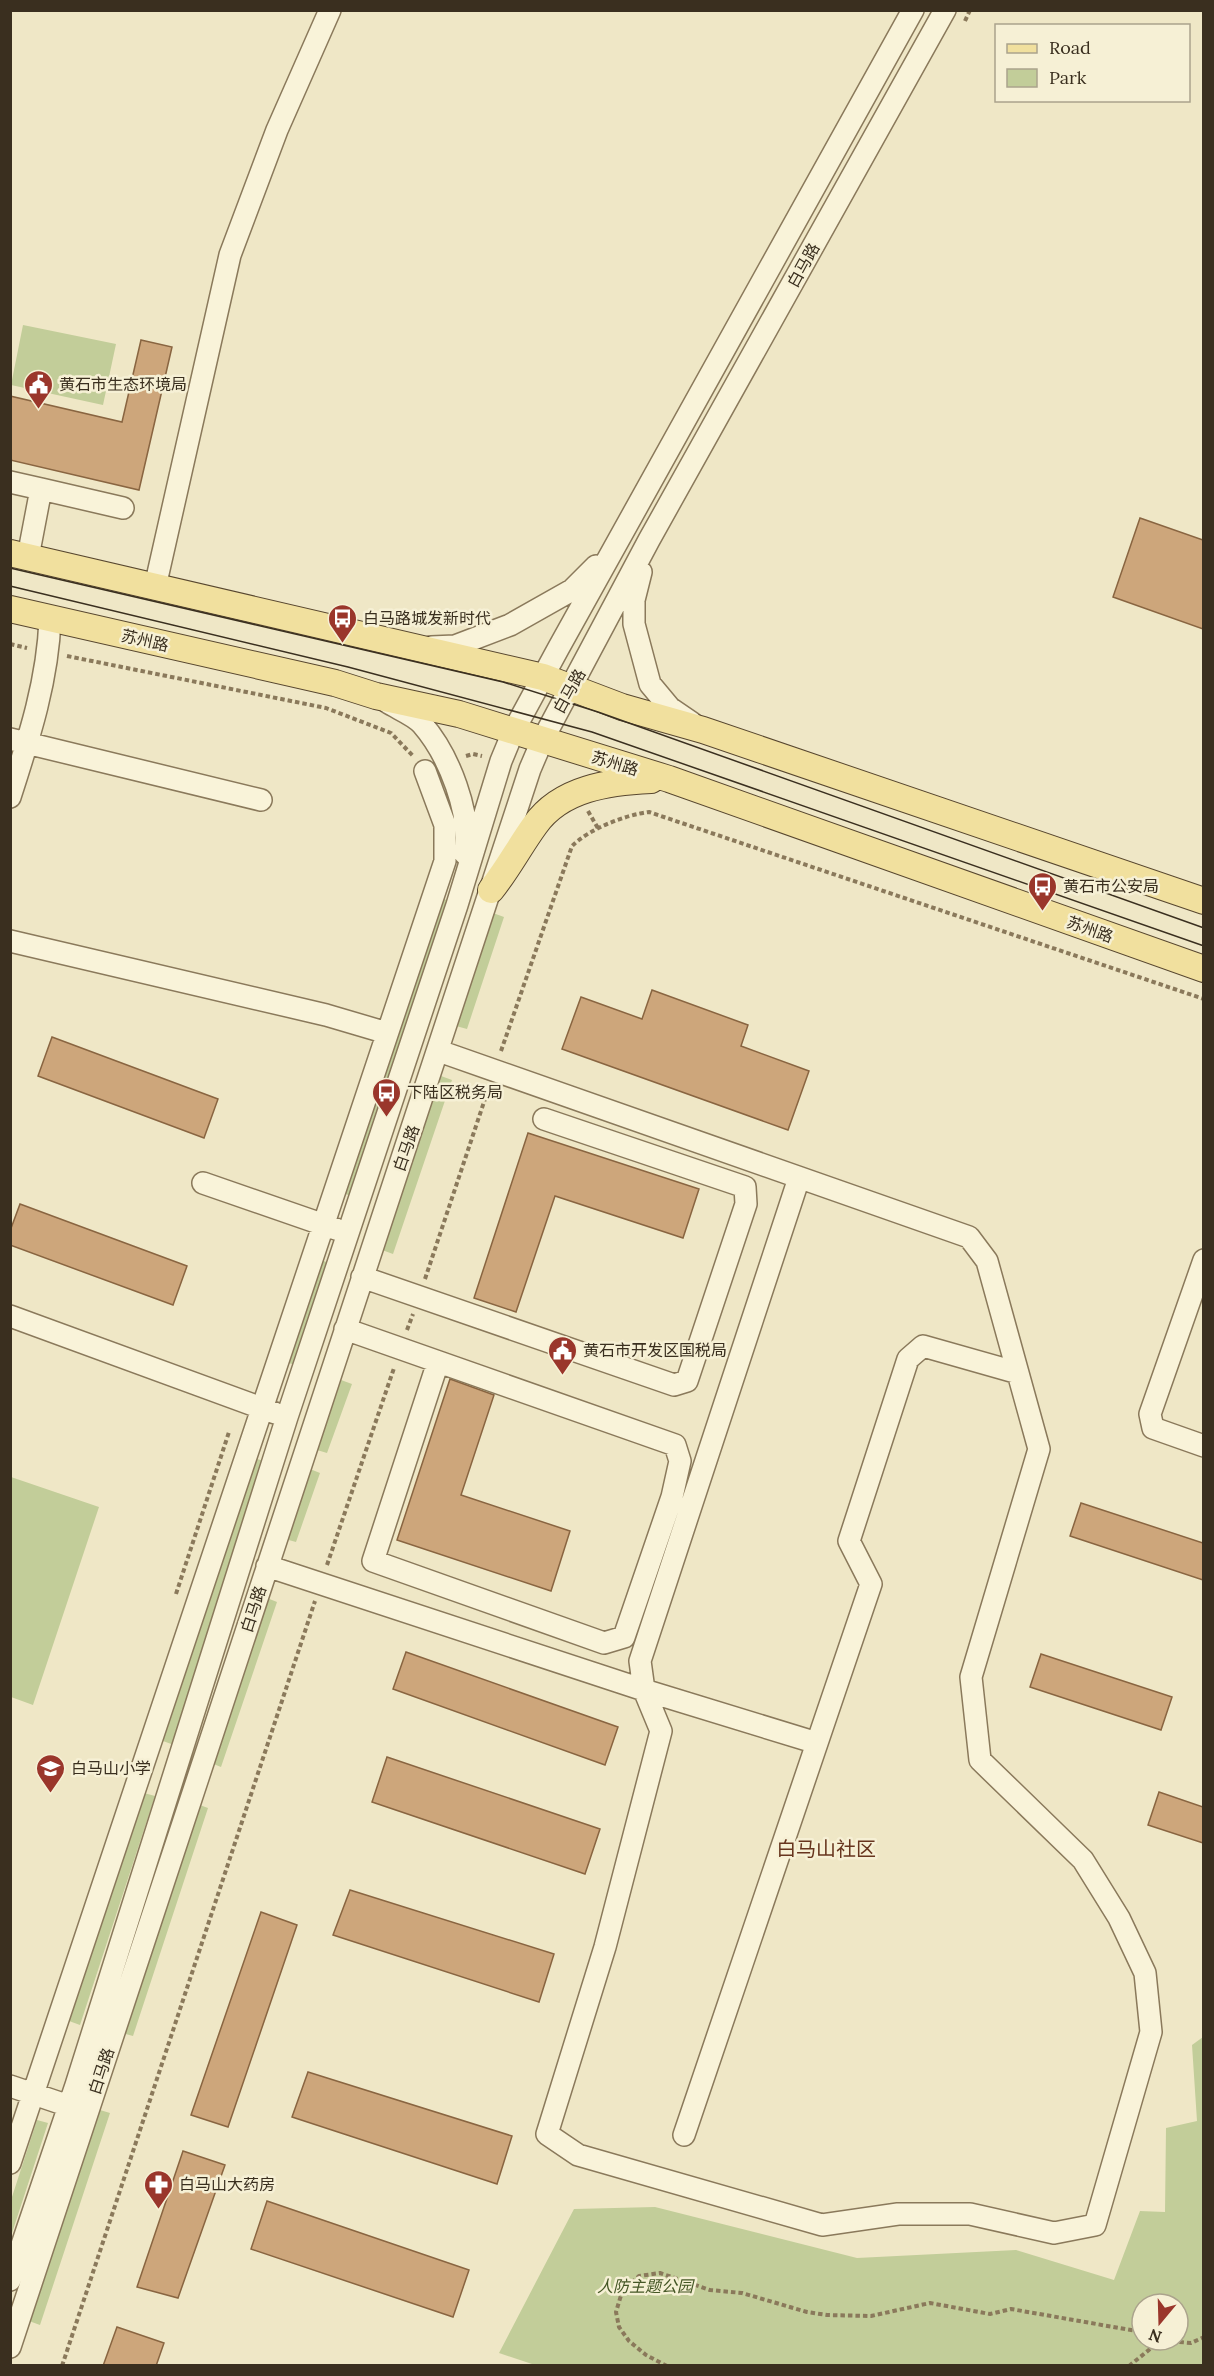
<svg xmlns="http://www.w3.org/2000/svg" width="1214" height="2376" viewBox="0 0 1214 2376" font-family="Lora,'Noto Sans SC',serif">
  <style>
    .green { fill: #c2cd99; fill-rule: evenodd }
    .building { fill: #cda67b; stroke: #896541; stroke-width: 1.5 }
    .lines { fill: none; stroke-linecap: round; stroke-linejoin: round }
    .minor-casing { stroke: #8a795b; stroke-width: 24 }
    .major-casing { stroke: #58472f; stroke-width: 28 }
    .path { stroke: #8a795b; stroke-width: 4; stroke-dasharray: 4.5 3; stroke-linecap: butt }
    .minor { stroke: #f9f3d9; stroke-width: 21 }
    .major { stroke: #f1e09e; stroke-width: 26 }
    .tram { stroke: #3a2f1f; stroke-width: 1.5 }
    .labels { text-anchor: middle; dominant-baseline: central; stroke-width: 5; stroke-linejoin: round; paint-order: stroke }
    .street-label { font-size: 16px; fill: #3a2f1f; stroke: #f6f0d5 }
    .poi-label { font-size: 16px; fill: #3a2f1f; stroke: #f6f0d5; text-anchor: start }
    .park-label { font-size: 16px; font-style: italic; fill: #455726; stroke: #f6f0d5 }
    .quarter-label { font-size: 20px; fill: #67351e; stroke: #f6f0d5 }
  </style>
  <rect width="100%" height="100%" fill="#efe7c6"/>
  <path class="green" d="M 23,325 L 116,344 L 103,405 L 11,385 Z
    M 441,898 L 452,902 L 356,1197 L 345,1194 Z
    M 493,913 L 504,917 L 467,1029 L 456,1026 Z
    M 441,1076 L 452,1080 L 393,1254 L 382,1250 Z
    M 321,1260 L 332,1264 L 300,1367 L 289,1363 Z
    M 341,1380 L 352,1384 L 327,1453 L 317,1450 Z
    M 257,1459 L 268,1462 L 174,1745 L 163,1741 Z
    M 310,1469 L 320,1473 L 296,1542 L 285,1539 Z
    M 11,1477 L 99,1507 L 33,1705 L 11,1697 Z
    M 267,1598 L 277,1602 L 221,1767 L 211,1763 Z
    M 144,1793 L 155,1796 L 80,2025 L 69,2021 Z
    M 197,1804 L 208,1808 L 133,2036 L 122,2033 Z
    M 1203,2037 L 1203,2365 L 538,2366 L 499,2353 L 574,2209 L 655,2207 L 857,2258 L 1016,2250 L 1114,2280 L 1140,2211 L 1165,2212 L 1166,2128 L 1197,2121 L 1192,2045 ZM 1142,2304 L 1178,2304 L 1178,2340 L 1142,2340 Z
    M 100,2110 L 110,2113 L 40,2325 L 29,2321 Z
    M 37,2120 L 48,2123 L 11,2236 L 11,2200 Z"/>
  <path class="building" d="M 141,340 L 172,347 L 139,490 L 10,460 L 10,396 L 122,422 Z
    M 1140,518 L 1203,540 L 1203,629 L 1113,597 Z
    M 652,990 L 748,1025 L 741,1046 L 809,1071 L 788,1130 L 562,1049 L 581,997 L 642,1019 Z
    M 52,1037 L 218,1099 L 204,1138 L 38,1076 Z
    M 528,1133 L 699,1189 L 683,1238 L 555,1196 L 516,1312 L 474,1298 Z
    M 20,1204 L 187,1266 L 173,1305 L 10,1245 L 10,1231 Z
    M 450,1379 L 494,1395 L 461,1495 L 570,1531 L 551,1591 L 397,1540 Z
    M 1081,1503 L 1203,1543 L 1203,1580 L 1070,1536 Z
    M 406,1652 L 618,1727 L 605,1765 L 393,1689 Z
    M 1041,1654 L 1172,1697 L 1161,1730 L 1030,1687 Z
    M 387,1757 L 600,1829 L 585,1874 L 372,1802 Z
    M 1159,1792 L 1203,1807 L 1203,1843 L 1148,1825 Z
    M 350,1890 L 554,1954 L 539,2002 L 333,1935 Z
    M 261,1912 L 297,1925 L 228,2127 L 191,2115 Z
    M 308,2072 L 512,2136 L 497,2184 L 292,2117 Z
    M 183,2151 L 225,2165 L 178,2298 L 137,2287 Z
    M 267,2201 L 469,2270 L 453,2317 L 251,2249 Z
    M 117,2327 L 164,2343 L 156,2366 L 103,2366 Z"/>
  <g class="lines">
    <defs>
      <path id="minor" d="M 10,482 L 41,489
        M 28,557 L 41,489 L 123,508
        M 641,572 L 634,600 L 634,624 L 650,684 L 670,708 L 692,723
        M 155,587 L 230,255 L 277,130 L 330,10
        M 431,647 L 455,646 L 510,625 L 572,590 L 596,566
        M 387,702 C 398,709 414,715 422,724 C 449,755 472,814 465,854
        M 10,739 L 261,800
        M 10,797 C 29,738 48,680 50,619
        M 10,941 L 326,1015 L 387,1033
        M 439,1051 L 969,1237 L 987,1261 L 1039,1449 L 971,1677 L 980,1760 L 1083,1860 L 1119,1918 L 1145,1973 L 1151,2032 L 1095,2225 L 1054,2233 L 970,2214 L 898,2214 L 822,2225 L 578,2155 L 547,2134 L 605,1947 L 661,1731 L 644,1690
        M 203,1183 L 336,1229
        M 1204,1260 L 1150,1414 L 1153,1428 L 1204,1446
        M 362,1277 L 674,1385 L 687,1381 L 746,1204 L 745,1187 L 544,1119
        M 10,1316 L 275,1413
        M 345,1329 L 675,1445 L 680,1461 L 672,1497 L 624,1637 L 604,1643 L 373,1561 L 438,1362
        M 267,1566 L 644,1690 L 640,1661 L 799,1178
        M 644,1690 L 817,1743
        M 10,2086 L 69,2106
        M 684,2135 L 871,1584 L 849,1541 L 908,1359 L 923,1346 L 1018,1373
        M 10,2163 L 445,861 L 445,825 L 425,771
        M 10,2280 L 76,2085 L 287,1417 L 457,905 L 501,761 L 513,732 L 558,649 L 913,10
        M 10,2347 C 183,1821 359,1295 530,769 L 542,741 L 649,540 L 945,10"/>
      <path id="major" d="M 10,553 L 543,677 L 622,707 L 703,730 L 1204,901
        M 10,609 L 335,683 L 376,696 L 459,714 L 669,779 L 1204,969
        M 491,890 C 508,869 519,847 535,825 C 561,788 609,782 651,780"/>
    </defs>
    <use href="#minor" class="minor-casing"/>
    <use href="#major" class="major-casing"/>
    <path class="path" d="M 965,21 L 970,10
      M 10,644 L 27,648
      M 67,656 L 326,708 L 391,733 L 414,757
      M 466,756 L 473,754 L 482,756
      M 588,811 L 599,830
      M 501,1051 L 572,846 C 589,829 625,815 649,812 L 1204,999
      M 425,1279 L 488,1090
      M 407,1330 L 413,1314
      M 327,1565 L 394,1368
      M 176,1594 L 229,1432
      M 1157,2340 L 1191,2343 L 1204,2337
      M 62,2366 L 315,1601
      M 667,2366 L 646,2355 L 629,2341 L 619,2327 L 616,2312 L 622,2292 L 639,2276 L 660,2273 L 710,2290 L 742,2293 L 807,2312 L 827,2315 L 871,2316 L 930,2303 L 990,2314 L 1011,2309 L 1142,2332
      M 1129,2366 L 1160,2341"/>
    <use href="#minor" class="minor"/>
    <use href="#major" class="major"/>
    <path class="tram" d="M 10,568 L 503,682 L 598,712 L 1204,928
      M 10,586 L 348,667 L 592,732 L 1204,946"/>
  </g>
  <defs>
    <symbol id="civic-pin" viewBox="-11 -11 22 30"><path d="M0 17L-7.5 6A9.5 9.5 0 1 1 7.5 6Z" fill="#9a362b" stroke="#f6f0d5"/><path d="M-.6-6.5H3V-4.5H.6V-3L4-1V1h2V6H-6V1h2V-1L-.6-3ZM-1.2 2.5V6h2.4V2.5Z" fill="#fff"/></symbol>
    <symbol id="bus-pin" viewBox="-11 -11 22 30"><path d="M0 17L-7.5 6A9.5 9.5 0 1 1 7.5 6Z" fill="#9a362b" stroke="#f6f0d5"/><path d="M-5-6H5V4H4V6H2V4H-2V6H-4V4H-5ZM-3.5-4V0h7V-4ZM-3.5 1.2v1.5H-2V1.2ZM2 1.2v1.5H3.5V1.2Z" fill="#fff"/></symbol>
    <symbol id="school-pin" viewBox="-11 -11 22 30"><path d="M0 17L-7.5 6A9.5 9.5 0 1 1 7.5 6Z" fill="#9a362b" stroke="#f6f0d5"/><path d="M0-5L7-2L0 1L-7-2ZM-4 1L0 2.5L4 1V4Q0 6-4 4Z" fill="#fff"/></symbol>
    <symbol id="pharmacy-pin" viewBox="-11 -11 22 30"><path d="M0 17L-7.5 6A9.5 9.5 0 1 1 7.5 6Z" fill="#9a362b" stroke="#f6f0d5"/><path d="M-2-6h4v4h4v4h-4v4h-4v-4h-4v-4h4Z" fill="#fff"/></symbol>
  </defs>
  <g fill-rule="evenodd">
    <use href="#civic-pin" x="22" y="368" width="33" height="45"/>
    <use href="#bus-pin" x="326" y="602" width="33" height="45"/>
    <use href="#bus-pin" x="1026" y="870" width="33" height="45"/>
    <use href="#bus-pin" x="370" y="1076" width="33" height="45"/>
    <use href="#civic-pin" x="546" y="1334" width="33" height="45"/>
    <use href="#school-pin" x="34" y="1752" width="33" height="45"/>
    <use href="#pharmacy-pin" x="142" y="2168" width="33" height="45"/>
  </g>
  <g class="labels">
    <g class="street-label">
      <text transform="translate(803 265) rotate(-61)">白马路</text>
      <text transform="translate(145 640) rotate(13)">苏州路</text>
      <text transform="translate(569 691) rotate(-61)">白马路</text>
      <text transform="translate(615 763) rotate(17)">苏州路</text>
      <text transform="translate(1090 929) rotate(20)">苏州路</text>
      <text transform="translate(406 1148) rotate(-71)">白马路</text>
      <text transform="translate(253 1609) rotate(-72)">白马路</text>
      <text transform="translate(101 2071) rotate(-72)">白马路</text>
    </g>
    <g class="poi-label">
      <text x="59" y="384">黄石市生态环境局</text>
      <text x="363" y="618">白马路城发新时代</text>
      <text x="1063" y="886">黄石市公安局</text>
      <text x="407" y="1092">下陆区税务局</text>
      <text x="583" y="1350">黄石市开发区国税局</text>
      <text x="71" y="1768">白马山小学</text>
      <text x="179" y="2184">白马山大药房</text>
    </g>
    <g class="park-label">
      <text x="645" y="2286">人防主题公园</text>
    </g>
    <g class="quarter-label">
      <text x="826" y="1848">白马山社区</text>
    </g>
  </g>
  <rect width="1214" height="2376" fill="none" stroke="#3a2f1f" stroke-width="24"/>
  <rect x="995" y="24" width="195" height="78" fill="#f6f0d5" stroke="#aba38c" stroke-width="1.5"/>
  <rect x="1007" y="44" width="30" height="9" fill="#f1e09e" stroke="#aba38c" stroke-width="1.5"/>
  <text x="1049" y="54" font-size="18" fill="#3a2f1f">Road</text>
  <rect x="1007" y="69" width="30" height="18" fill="#c2cd99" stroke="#aba38c" stroke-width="1.5"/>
  <text x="1049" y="84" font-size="18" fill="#3a2f1f">Park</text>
  <g transform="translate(1160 2322) rotate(199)"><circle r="28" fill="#f6f0d5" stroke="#aba38c" stroke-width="1.5"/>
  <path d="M0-4.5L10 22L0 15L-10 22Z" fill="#9a362b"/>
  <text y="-9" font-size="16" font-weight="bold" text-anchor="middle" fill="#3a2f1f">N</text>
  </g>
</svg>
